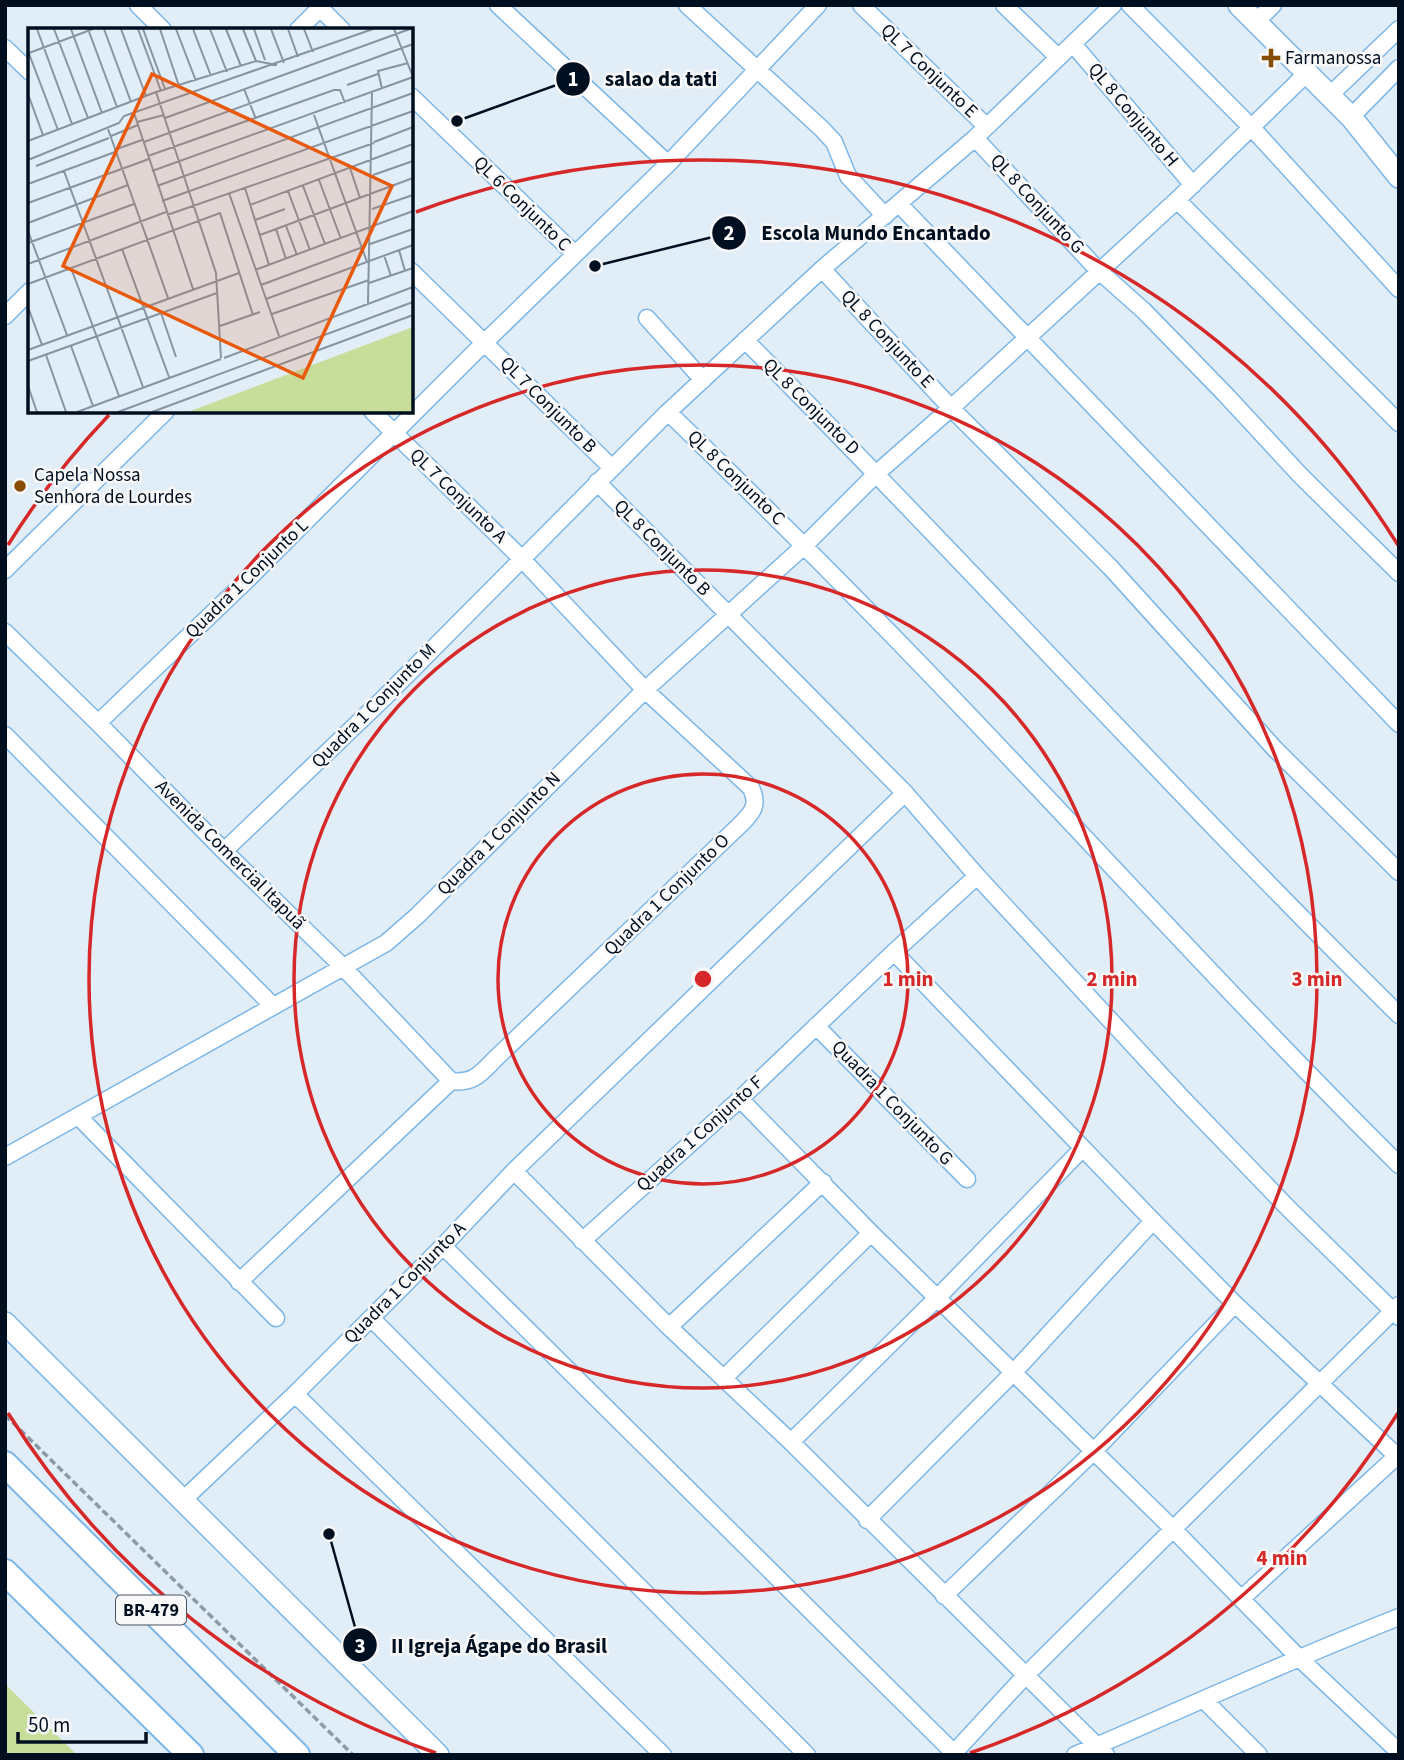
<svg xmlns="http://www.w3.org/2000/svg" width="1404" height="1760" viewBox="0 0 1404 1760" font-family="'Source Sans 3',sans-serif">
  <style>
    .green { fill: #c6de99 }
    .lines { fill: none; stroke-linecap: round; stroke-linejoin: round }
    .street-casing { stroke: #7cb7e8; stroke-width: 19 }
    .secondary-casing { stroke: #7cb7e8; stroke-width: 24 }
    .primary-casing { stroke: #7cb7e8; stroke-width: 28 }
    .path { stroke: #8d9ba7; stroke-width: 3.5; stroke-dasharray: 7 3.5; stroke-linecap: butt }
    .street { stroke: #fff; stroke-width: 16 }
    .secondary { stroke: #fff; stroke-width: 21 }
    .primary { stroke: #fff; stroke-width: 24 }
    .ring { fill: none; stroke: #d62828; stroke-width: 3.5 }
    .poi-dot { fill: #864d01; stroke: #f8f8f8; stroke-width: 2.5 }
    .labels { text-anchor: middle; dominant-baseline: central; stroke-width: 5; stroke-linejoin: round; paint-order: stroke }
    .shield { fill: #f8f8f8; stroke: #4a5561; stroke-width: 2 }
    .shield-label { font-size: 18px; font-weight: bold; fill: #000f20 }
    .poi-label { font-size: 19px; fill: #000f20; stroke: #f8f8f8; text-anchor: start }
    .street-label { font-size: 19px; fill: #000f20; stroke: #f8f8f8 }
    .inset-road { fill: none; stroke: #8794a1; stroke-width: 2 }
    .view { fill: #e8590c; fill-opacity: 0.15; stroke: #e8590c; stroke-width: 3.5 }
    .inset-edge { fill: none; stroke: #000f20; stroke-width: 3.5 }
    .centre { fill: #d62828; stroke: #f8f8f8; stroke-width: 3.5 }
    .ring-label { font-size: 21px; text-anchor: middle; font-weight: bold; fill: #d62828; stroke: #f8f8f8; stroke-width: 5; stroke-linejoin: round; paint-order: stroke }
    .leader { fill: none; stroke: #000f20; stroke-width: 2.5 }
    .callout-dot { fill: #000f20; stroke: #f8f8f8; stroke-width: 2.5 }
    .mark-label { font-size: 21px; text-anchor: middle; font-weight: bold; fill: #fff }
    .callout-label { font-size: 21px; text-anchor: middle; font-weight: bold; fill: #000f20; stroke: #f8f8f8; stroke-width: 5; stroke-linejoin: round; paint-order: stroke }
  </style>
  <rect width="100%" height="100%" fill="#e1edf7"/>
  <path class="green" d="M 5,1684 L 77,1755 L 5,1755 Z"/>
  <g class="lines">
    <defs>
      <path id="street" d="M 138,5 L 163,30
        M 317,5 L 342,30
        M 498,5 L 668,164
        M 687,5 L 822,129 L 834,142 L 848,176 L 885,216
        M 861,5 L 986,126
        M 1004,5 L 1058,57
        M 1130,5 L 1252,128 L 1399,289
        M 1257,21 L 1273,5
        M 298,30 L 323,5
        M 1073,44 L 1193,185
        M 5,48 L 30,72
        M 1330,95 L 1399,29
        M 411,96 L 575,254
        M 1351,117 L 1399,68
        M 975,138 L 1098,270 L 1144,311 L 1225,394 L 1300,475 L 1399,573
        M 1177,200 L 1399,423
        M 899,204 L 1399,724
        M 822,269 L 951,408 L 1110,567 L 1275,749 L 1399,872
        M 411,271 L 612,468
        M 5,316 L 30,291
        M 647,318 L 703,380
        M 745,340 C 966,562 1176,795 1399,1015
        M 372,411 L 521,558 L 645,690 L 751,788 C 759,805 753,812 741,824 L 496,1058 C 481,1073 474,1084 451,1081
        M 668,412 C 770,511 869,610 967,713 C 1111,864 1251,1018 1399,1165
        M 597,482 L 905,793 L 977,876 L 1183,1099 L 1289,1209 L 1399,1317
        M 5,570 L 166,411
        M 5,632 L 98,723 L 224,851 L 342,966 L 451,1081
        M 98,723 L 246,581 L 485,342 L 668,164 L 818,5
        M 5,735 L 273,1006
        M 224,851 L 384,698 L 668,412 L 822,269 L 975,138 L 1113,5
        M 894,952 L 1153,1221 L 1235,1304 L 1399,1458
        M 816,1026 L 967,1179
        M 740,1099 L 871,1233 L 1173,1529 L 1298,1657 L 1399,1752
        M 79,1117 L 276,1318
        M 5,1157 L 386,943 L 417,916 L 645,690 L 805,545 L 877,473 L 951,408 L 1177,200 L 1308,72
        M 514,1171 L 669,1327 L 791,1442 L 1106,1755
        M 582,1241 L 740,1099 L 894,952 L 977,876
        M 443,1246 L 954,1753
        M 239,1282 L 451,1081
        M 371,1318 L 807,1755
        M 669,1327 L 823,1182
        M 724,1378 L 871,1233
        M 295,1394 L 663,1755
        M 791,1442 L 938,1297 L 1082,1149
        M 182,1501 L 295,1394 L 443,1246 L 514,1171 L 905,793
        M 867,1520 L 1013,1373 L 1153,1221
        M 944,1596 L 1093,1452 L 1235,1304
        M 1241,1599 L 1397,1456
        M 1205,1701 L 1259,1755
        M 952,1755 L 1025,1676 L 1399,1305
        M 1075,1755 C 1183,1709 1290,1660 1399,1617"/>
      <path id="secondary" d="M 1239,5 L 1351,117 L 1399,177
        M 5,1323 L 438,1755"/>
      <path id="primary" d="M 5,1464 L 297,1755
        M 5,1572 L 191,1755"/>
    </defs>
    <use href="#street" class="street-casing"/>
    <use href="#secondary" class="secondary-casing"/>
    <use href="#primary" class="primary-casing"/>
    <path class="path" d="M 5,1415 L 353,1755"/>
    <use href="#street" class="street"/>
    <use href="#secondary" class="secondary"/>
    <use href="#primary" class="primary"/>
  </g>
  <g class="ring">
    <circle cx="703" cy="979" r="205"/>
    <circle cx="703" cy="979" r="409"/>
    <circle cx="703" cy="979" r="614"/>
    <path d="M1398 1413A819 819 0 0 1 970 1753M436 1753A819 819 0 0 1 8 1413M8 545A819 819 0 0 1 109 415M416 212A819 819 0 0 1 1398 545"/>
  </g>
  <g class="poi-dot">
    <path d="M1267.5 47.5h7v7h7v7h-7v7h-7v-7h-7v-7h7z"/>
    <circle cx="20" cy="486" r="7"/>
  </g>
  <g class="labels">
    <rect class="shield" x="116" y="1595.5" width="70" height="29" rx="5"/>
    <g class="shield-label">
      <text x="151" y="1610">BR-479</text>
    </g>
    <g class="poi-label">
      <text x="1285" y="58">Farmanossa</text>
      <text x="34" y="475">Capela Nossa<tspan x="34" dy="22">Senhora de Lourdes</tspan></text>
    </g>
    <g class="street-label">
      <text transform="translate(929 71) rotate(44)">QL 7 Conjunto E</text>
      <text transform="translate(1133 115) rotate(50)">QL 8 Conjunto H</text>
      <text transform="translate(522 204) rotate(44)">QL 6 Conjunto C</text>
      <text transform="translate(1037 204) rotate(47)">QL 8 Conjunto G</text>
      <text transform="translate(887 339) rotate(47)">QL 8 Conjunto E</text>
      <text transform="translate(548 405) rotate(45)">QL 7 Conjunto B</text>
      <text transform="translate(811 407) rotate(45)">QL 8 Conjunto D</text>
      <text transform="translate(736 478) rotate(44)">QL 8 Conjunto C</text>
      <text transform="translate(458 496) rotate(44)">QL 7 Conjunto A</text>
      <text transform="translate(662 548) rotate(45)">QL 8 Conjunto B</text>
      <text transform="translate(247 579) rotate(-44)">Quadra 1 Conjunto L</text>
      <text transform="translate(374 706) rotate(-45)">Quadra 1 Conjunto M</text>
      <text transform="translate(499 834) rotate(-45)">Quadra 1 Conjunto N</text>
      <text transform="translate(230 855) rotate(45)">Avenida Comercial Itapuã</text>
      <text transform="translate(667 895) rotate(-44)">Quadra 1 Conjunto O</text>
      <text transform="translate(892 1103) rotate(46)">Quadra 1 Conjunto G</text>
      <text transform="translate(700 1134) rotate(-42)">Quadra 1 Conjunto F</text>
      <text transform="translate(405 1283) rotate(-45)">Quadra 1 Conjunto A</text>
    </g>
  </g>
  <g transform="translate(28 28)">
    <rect width="385" height="385" fill="#e1edf7"/>
    <path d="M 385,299 L 385,384 L 160,384 Z" fill="#c6de99"/>
    <path class="inset-road" d="M 9,1 L 44,96M 26,1 L 60,90M 43,1 L 74,85M 60,1 L 89,79M 76,1 L 103,74M 93,1 L 118,68M 110,1 L 133,63M 115,1 L 137,61M 132,1 L 151,58M 148,1 L 168,53M 165,1 L 183,48M 182,1 L 199,44M 198,1 L 213,38M 215,1 L 228,33M 226,1 L 237,32M 243,1 L 256,35M 260,1 L 270,29M 276,1 L 285,24M 366,1 L 385,49M 0,23 L 30,102M 1,25 L 65,1M 319,57 L 350,46M 216,61 L 228,91M 354,61 L 350,43 L 380,35M 128,64 L 188,245 L 193,330M 0,66 L 15,107M 106,85 L 165,261M 286,87 L 339,234M 137,90 L 382,1M 109,94 L 136,87M 80,101 L 140,270M 83,108 L 110,97M 0,113 L 128,64 L 228,33 L 249,37M 116,114 L 385,16M 346,114 L 385,99M 86,122 L 114,112M 120,128 L 306,62 L 312,62 L 317,75M 0,132 L 91,95 L 96,88 L 345,1M 8,138 L 81,110M 322,140 L 332,170M 36,143 L 115,359M 124,143 L 385,49M 345,147 L 385,133M 291,152 L 313,211M 0,156 L 87,124M 129,158 L 385,65M 275,158 L 297,216M 217,160 L 241,237M 260,163 L 282,222M 201,165 L 251,308M 134,173 L 385,83M 0,175 L 121,131M 222,177 L 385,116M 344,181 L 385,167M 139,187 L 346,115M 227,192 L 257,181M 0,195 L 100,157M 258,198 L 269,227M 248,201 L 258,231M 0,203 L 39,307M 232,207 L 385,150M 0,215 L 106,176M 342,216 L 385,201M 94,221 L 141,349M 371,222 L 377,243M 356,227 L 363,248M 0,236 L 138,184M 43,240 L 91,368M 227,242 L 385,183M 341,255 L 385,240M 0,256 L 192,185 L 225,287M 233,257 L 335,219M 238,271 L 385,217M 340,276 L 344,65M 0,279 L 14,317M 133,285 L 148,329M 244,286 L 341,252M 192,298 L 232,284M 43,318 L 65,378M 0,322 L 211,245M 18,327 L 38,384M 196,330 L 385,259M 0,333 L 189,265M 0,358 L 9,384M 49,384 L 193,331M 90,384 L 385,274M 124,384 L 385,287"/>
    <path class="view" d="M 124,46 L 364,158 L 275,350 L 35,238 Z"/>
    <rect width="385" height="385" class="inset-edge"/>
  </g>
  <circle cx="703" cy="979" r="10" class="centre"/>
  <g class="ring-label">
    <text x="908" y="986">1 min</text>
    <text x="1112" y="986">2 min</text>
    <text x="1317" y="986">3 min</text>
    <text x="1282" y="1565">4 min</text>
  </g>
  <path class="leader" d="M457 121L573 79M595 266L729 233M329 1534L360 1645"/>
  <g class="callout-dot">
    <circle cx="457" cy="121" r="7"/>
    <circle cx="595" cy="266" r="7"/>
    <circle cx="329" cy="1534" r="7"/>
    <circle cx="573" cy="79" r="18"/>
    <circle cx="729" cy="233" r="18"/>
    <circle cx="360" cy="1645" r="18"/>
  </g>
  <g class="mark-label">
    <text x="573" y="86">1</text>
    <text x="729" y="240">2</text>
    <text x="360" y="1653">3</text>
  </g>
  <g class="callout-label">
    <text x="661" y="86">salao da tati</text>
    <text x="876" y="240">Escola Mundo Encantado</text>
    <text x="499" y="1653">II Igreja Ágape do Brasil</text>
  </g>
  <rect width="1404" height="1760" fill="none" stroke="#000f20" stroke-width="14"/>
  <path d="M18 1732v10h128v-10" fill="none" stroke="#000f20" stroke-width="3.5"/>
  <text x="28" y="1732" font-size="21" fill="#000f20" stroke="#f8f8f8" stroke-width="5" paint-order="stroke">50 m</text>
</svg>
